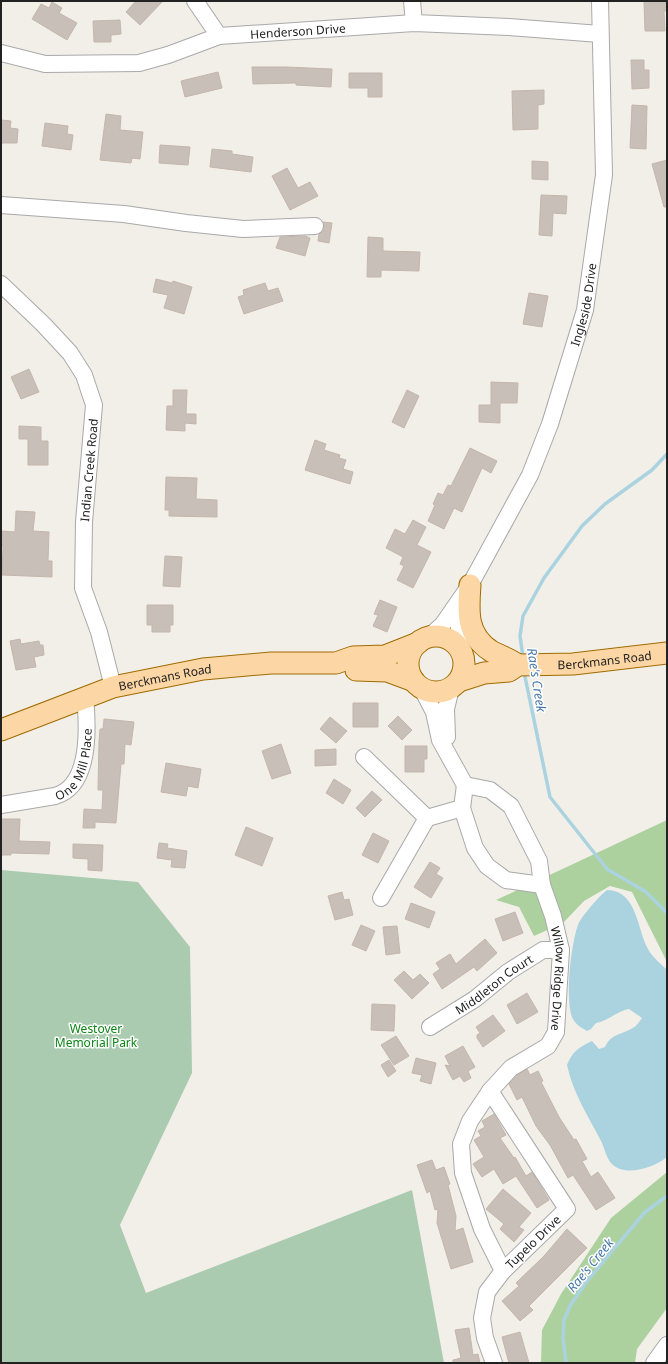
<svg xmlns="http://www.w3.org/2000/svg" width="668" height="1364" viewBox="0 0 668 1364" font-family="'Noto Sans',sans-serif">
  <style>
    .forest { fill: #add19e }
    .cemetery { fill: #aacbaf }
    .water { fill: #aad3df }
    .lines { fill: none; stroke-linecap: round; stroke-linejoin: round }
    .stream { stroke: #aad3df; stroke-width: 3.5 }
    .building { fill: #c7bfb8; stroke: #c4b6ab }
    .minor-casing { stroke: #a9a9a9; stroke-width: 18 }
    .major-casing { stroke: #a06b00; stroke-width: 23 }
    .minor { stroke: #fff; stroke-width: 16 }
    .major { stroke: #fcd6a4; stroke-width: 21 }
    .labels { text-anchor: middle; dominant-baseline: central; stroke-width: 3; stroke-linejoin: round; paint-order: stroke }
    .street-label { font-size: 12px; fill: #222; stroke: #fff }
    .park-label { font-size: 12px; fill: #0c8416; stroke: #fff }
    .water-label { font-size: 13px; font-style: italic; fill: #4a7aab; stroke: #fff }
  </style>
  <rect width="100%" height="100%" fill="#f2efe9"/>
  <path class="forest" d="M 667,820 L 667,962 L 632,892 L 610,886 L 584,901 L 563,923 L 534,936 L 519,907 L 496,900 Z
    M 667,1172 L 667,1308 L 637,1349 L 635,1363 L 541,1363 L 542,1330 L 561,1294 L 611,1218 Z"/>
  <path class="cemetery" d="M 1,870 L 138,882 L 190,947 L 192,1073 L 120,1225 L 146,1293 L 412,1190 L 444,1363 L 1,1363 Z"/>
  <path class="water" d="M 607,890 C 637,890 637,929 648,949 C 652,957 661,964 667,970 L 667,1157 C 655,1167 627,1177 613,1165 C 607,1160 605,1150 602,1143 C 589,1117 573,1094 567,1065 C 572,1052 579,1047 592,1041 L 599,1049 L 605,1047 C 611,1034 620,1035 631,1029 C 636,1027 639,1022 642,1018 L 629,1009 C 617,1011 608,1021 596,1023 L 591,1029 L 587,1031 C 580,1027 575,1024 572,1017 C 565,998 571,944 578,925 C 580,918 600,895 607,890 Z"/>
  <g class="lines">
    <path class="stream" d="M 523,657 L 520,636 L 523,616 L 544,578 L 582,526 L 605,504 L 652,470 L 667,454
      M 524,672 L 550,797 L 607,869 L 646,892 L 667,913
      M 566,1363 L 563,1338 L 564,1320 L 570,1306 L 587,1281 L 645,1212 L 667,1196"/>
  </g>
  <path class="building" d="M 136,1 L 163,1 L 140,25 L 126,12 Z
    M 644,1 L 667,1 L 667,11 L 664,11 L 665,31 L 645,31 Z
    M 52,2 L 62,8 L 59,13 L 77,23 L 67,40 L 32,19 L 41,4 L 49,8 Z
    M 120,20 L 121,34 L 111,35 L 111,42 L 94,42 L 93,21 Z
    M 631,60 L 644,60 L 644,70 L 649,70 L 649,88 L 632,89 Z
    M 252,67 L 286,67 L 332,69 L 331,87 L 296,85 L 296,83 L 253,84 Z
    M 218,72 L 222,88 L 185,97 L 181,81 Z
    M 349,73 L 382,73 L 382,97 L 368,97 L 368,88 L 349,88 Z
    M 544,90 L 544,104 L 538,105 L 538,129 L 513,130 L 512,91 Z
    M 632,105 L 647,106 L 646,149 L 630,148 Z
    M 106,114 L 121,116 L 120,130 L 143,132 L 140,159 L 132,158 L 131,163 L 100,160 Z
    M 1,120 L 11,121 L 10,128 L 18,129 L 17,143 L 1,143 Z
    M 45,123 L 68,126 L 67,134 L 73,135 L 71,150 L 42,146 Z
    M 160,145 L 190,147 L 188,165 L 159,163 Z
    M 212,149 L 232,151 L 232,154 L 253,157 L 251,172 L 210,167 Z
    M 667,160 L 667,207 L 664,207 L 652,164 Z
    M 532,161 L 548,162 L 548,180 L 532,179 Z
    M 287,168 L 298,188 L 310,182 L 318,196 L 290,210 L 272,176 Z
    M 541,195 L 567,196 L 566,214 L 553,213 L 552,236 L 539,235 Z
    M 323,222 L 332,223 L 329,243 L 318,241 L 319,234 L 324,230 Z
    M 305,236 L 310,238 L 305,256 L 276,248 L 280,237 Z
    M 368,237 L 383,238 L 383,251 L 420,252 L 419,271 L 381,270 L 381,277 L 367,277 Z
    M 156,279 L 172,283 L 173,281 L 192,287 L 184,314 L 164,308 L 168,295 L 153,292 Z
    M 265,283 L 268,291 L 278,288 L 283,301 L 244,314 L 238,297 L 244,295 L 243,290 Z
    M 529,293 L 548,296 L 542,327 L 523,324 Z
    M 29,369 L 39,392 L 21,399 L 11,377 Z
    M 491,382 L 518,383 L 517,403 L 500,403 L 500,423 L 479,422 L 479,405 L 491,405 Z
    M 173,390 L 187,390 L 186,414 L 196,414 L 196,424 L 185,423 L 185,431 L 166,430 L 167,406 L 173,406 Z
    M 407,390 L 419,396 L 404,428 L 392,422 Z
    M 19,426 L 41,427 L 41,441 L 48,441 L 48,465 L 28,465 L 28,439 L 19,439 Z
    M 315,440 L 326,444 L 324,450 L 340,455 L 339,458 L 346,460 L 343,469 L 353,472 L 350,484 L 305,470 Z
    M 470,448 L 497,461 L 491,473 L 482,468 L 462,512 L 454,508 L 444,529 L 428,521 L 435,505 L 433,504 L 438,493 L 443,495 L 448,485 L 451,486 Z
    M 166,477 L 197,478 L 196,499 L 217,500 L 217,517 L 169,516 L 169,510 L 165,510 Z
    M 16,511 L 35,512 L 33,531 L 49,532 L 48,561 L 52,561 L 52,577 L 2,575 L 3,546 L 1,546 L 1,531 L 15,532 Z
    M 413,520 L 426,527 L 417,545 L 431,552 L 413,588 L 397,580 L 404,566 L 400,564 L 403,557 L 386,548 L 395,529 L 405,534 Z
    M 165,556 L 182,557 L 180,587 L 163,586 Z
    M 380,600 L 397,607 L 387,632 L 373,626 L 378,615 L 374,614 Z
    M 147,605 L 173,605 L 173,625 L 170,625 L 170,632 L 152,632 L 152,625 L 147,625 Z
    M 20,639 L 21,644 L 39,641 L 40,645 L 43,645 L 44,655 L 34,657 L 36,667 L 16,670 L 10,641 Z
    M 353,703 L 378,703 L 378,727 L 353,727 Z
    M 398,716 L 412,730 L 402,740 L 388,726 Z
    M 330,717 L 347,731 L 336,743 L 320,729 Z
    M 104,719 L 134,722 L 131,745 L 125,744 L 124,764 L 121,764 L 116,823 L 95,822 L 95,828 L 83,828 L 84,809 L 102,810 L 103,790 L 98,790 L 99,741 L 100,729 L 103,729 Z
    M 281,744 L 291,773 L 272,779 L 262,751 Z
    M 405,746 L 427,746 L 427,759 L 424,759 L 424,772 L 405,772 Z
    M 336,749 L 336,765 L 315,766 L 315,750 Z
    M 166,763 L 201,769 L 198,788 L 188,786 L 186,796 L 161,792 Z
    M 334,779 L 351,790 L 343,804 L 326,793 Z
    M 372,791 L 382,800 L 365,817 L 356,808 Z
    M 1,819 L 20,819 L 19,841 L 50,842 L 49,854 L 11,853 L 11,855 L 1,855 Z
    M 246,827 L 273,838 L 262,866 L 235,855 Z
    M 373,833 L 389,841 L 378,863 L 362,855 Z
    M 159,843 L 168,844 L 167,848 L 187,851 L 185,868 L 171,867 L 172,860 L 157,858 Z
    M 73,844 L 103,845 L 102,871 L 88,870 L 88,859 L 73,858 Z
    M 430,862 L 440,868 L 436,874 L 443,878 L 431,898 L 414,887 Z
    M 342,892 L 344,900 L 349,899 L 353,915 L 335,920 L 328,896 Z
    M 411,903 L 435,912 L 429,928 L 405,919 Z
    M 515,912 L 523,933 L 503,941 L 495,919 Z
    M 361,925 L 375,931 L 366,951 L 352,945 Z
    M 397,926 L 400,953 L 386,955 L 383,927 Z
    M 485,939 L 497,953 L 477,971 L 474,967 L 442,989 L 433,974 L 440,969 L 436,963 L 450,954 L 456,964 Z
    M 404,971 L 413,980 L 420,974 L 429,983 L 412,999 L 394,980 Z
    M 527,993 L 538,1012 L 517,1024 L 507,1005 Z
    M 372,1004 L 395,1005 L 394,1031 L 371,1030 Z
    M 493,1015 L 505,1031 L 483,1047 L 477,1038 L 477,1035 L 480,1033 L 476,1027 Z
    M 396,1036 L 409,1056 L 394,1065 L 381,1045 Z
    M 463,1046 L 475,1067 L 468,1071 L 471,1078 L 464,1082 L 460,1076 L 453,1080 L 445,1065 L 450,1066 L 445,1056 Z
    M 416,1058 L 436,1063 L 431,1084 L 420,1081 L 422,1075 L 412,1073 Z
    M 389,1060 L 396,1071 L 388,1077 L 381,1065 Z
    M 527,1069 L 530,1075 L 538,1071 L 543,1081 L 541,1082 L 559,1117 L 574,1140 L 576,1139 L 587,1159 L 582,1161 L 591,1177 L 598,1172 L 615,1198 L 596,1210 L 573,1175 L 568,1178 L 550,1145 L 536,1126 L 522,1097 L 517,1100 L 509,1084 L 517,1075 Z
    M 494,1114 L 506,1135 L 500,1138 L 514,1158 L 515,1157 L 526,1176 L 532,1172 L 549,1200 L 537,1208 L 516,1176 L 503,1184 L 494,1169 L 482,1177 L 473,1164 L 484,1157 L 474,1140 L 481,1136 L 478,1131 L 485,1127 L 482,1121 Z
    M 432,1160 L 436,1170 L 444,1167 L 450,1184 L 448,1185 L 456,1216 L 455,1231 L 463,1228 L 473,1262 L 451,1269 L 437,1223 L 438,1209 L 435,1210 L 430,1191 L 427,1193 L 417,1165 Z
    M 503,1189 L 531,1213 L 519,1227 L 524,1230 L 514,1242 L 500,1229 L 504,1224 L 486,1209 Z
    M 567,1229 L 587,1248 L 529,1306 L 533,1310 L 520,1321 L 502,1301 L 519,1286 L 516,1283 L 544,1256 Z
    M 469,1328 L 473,1355 L 478,1354 L 480,1363 L 453,1363 L 453,1360 L 461,1358 L 455,1330 Z
    M 520,1332 L 529,1363 L 509,1363 L 502,1337 Z"/>
  <g class="lines">
    <defs>
      <g id="minor">
        <path d="M 195,1 L 219,36"/>
        <path d="M 412,1 L 414,23"/>
        <path id="s1" d="M 1,53 L 45,64 L 139,63 L 168,55 L 219,36 L 414,23 L 509,27 L 600,34"/>
        <path d="M 1,205 L 124,214 L 186,223 L 243,229 L 315,226"/>
        <path d="M 1,284 L 43,324 L 70,353 L 84,375 L 94,405 L 84,522 L 83,588 L 99,632 L 113,687"/>
        <path id="s2" d="M 429,637 L 443,624 L 470,585 L 530,475 L 550,424 L 585,310 L 604,175 L 600,1"/>
        <path d="M 459,648 L 459,616 L 464,600"/>
        <path d="M 422,689 L 434,712 L 440,740 L 465,785"/>
        <path d="M 447,737 L 446,709 L 451,688"/>
        <path d="M 364,757 L 427,818 L 462,808"/>
        <path id="s3" d="M 465,785 L 490,790 L 511,806 L 539,861 L 542,885 L 553,916 L 561,950 L 556,1032 L 548,1046 L 511,1068 L 490,1091 L 470,1121 L 461,1144 L 463,1173 L 482,1229 L 503,1271"/>
        <path d="M 465,785 L 462,808 L 475,848 L 487,866 L 506,880 L 542,885"/>
        <path id="s4" d="M 1,805 L 55,796 C 91,786 88,727 85,697"/>
        <path d="M 381,898 L 427,818"/>
        <path id="s5" d="M 430,1027 L 475,999 L 508,972 L 543,950 L 561,950"/>
        <path d="M 490,1091 L 567,1209 L 503,1271 L 487,1292 L 482,1318 L 485,1338 L 494,1363"/>
        <path d="M 654,1363 L 667,1345"/>
      </g>
      <g id="major">
        <path d="M 470,585 C 468,611 466,635 491,651 C 500,656 510,659 518,665"/>
        <circle cx="436" cy="664" r="28"/>
        <path d="M 356,670 L 387,671 L 414,681"/>
        <path id="s6" d="M 459,681 L 484,673 L 509,671 L 518,665 L 573,664 L 667,653"/>
        <path id="s7" d="M 1,730 L 113,687 L 203,669 L 271,663 L 336,663 L 353,657 L 385,656 L 418,643"/>
      </g>
    </defs>
    <use href="#minor" class="minor-casing"/>
    <use href="#major" class="major-casing"/>
    <use href="#minor" class="minor"/>
    <use href="#major" class="major"/>
  </g>
  <g class="labels">
    <g class="street-label">
      <text stroke="none"><textPath href="#s1" startOffset="303">Henderson Drive</textPath></text>
      <text stroke="none"><textPath href="#s2" startOffset="371">Ingleside Drive</textPath></text>
      <text transform="translate(89 470) rotate(-85)">Indian Creek Road</text>
      <text stroke="none"><textPath href="#s6" startOffset="149">Berckmans Road</textPath></text>
      <text stroke="none"><textPath href="#s7" startOffset="173">Berckmans Road</textPath></text>
      <text stroke="none"><textPath href="#s4" startOffset="95">One Mill Place</textPath></text>
      <text stroke="none"><textPath href="#s3" startOffset="234">Willow Ridge Drive</textPath></text>
      <text stroke="none"><textPath href="#s5" startOffset="77">Middleton Court</textPath></text>
      <text transform="translate(533 1242) rotate(-44)">Tupelo Drive</text>
    </g>
    <g class="park-label">
      <text x="96" y="1028">Westover<tspan x="96" dy="14">Memorial Park</tspan></text>
    </g>
    <g class="water-label">
      <text transform="translate(537 680) rotate(81)">Rae's Creek</text>
      <text transform="translate(590 1265) rotate(-51)">Rae's Creek</text>
    </g>
  </g>
  <rect width="668" height="1364" fill="none" stroke="#222222" stroke-width="4"/>
</svg>
